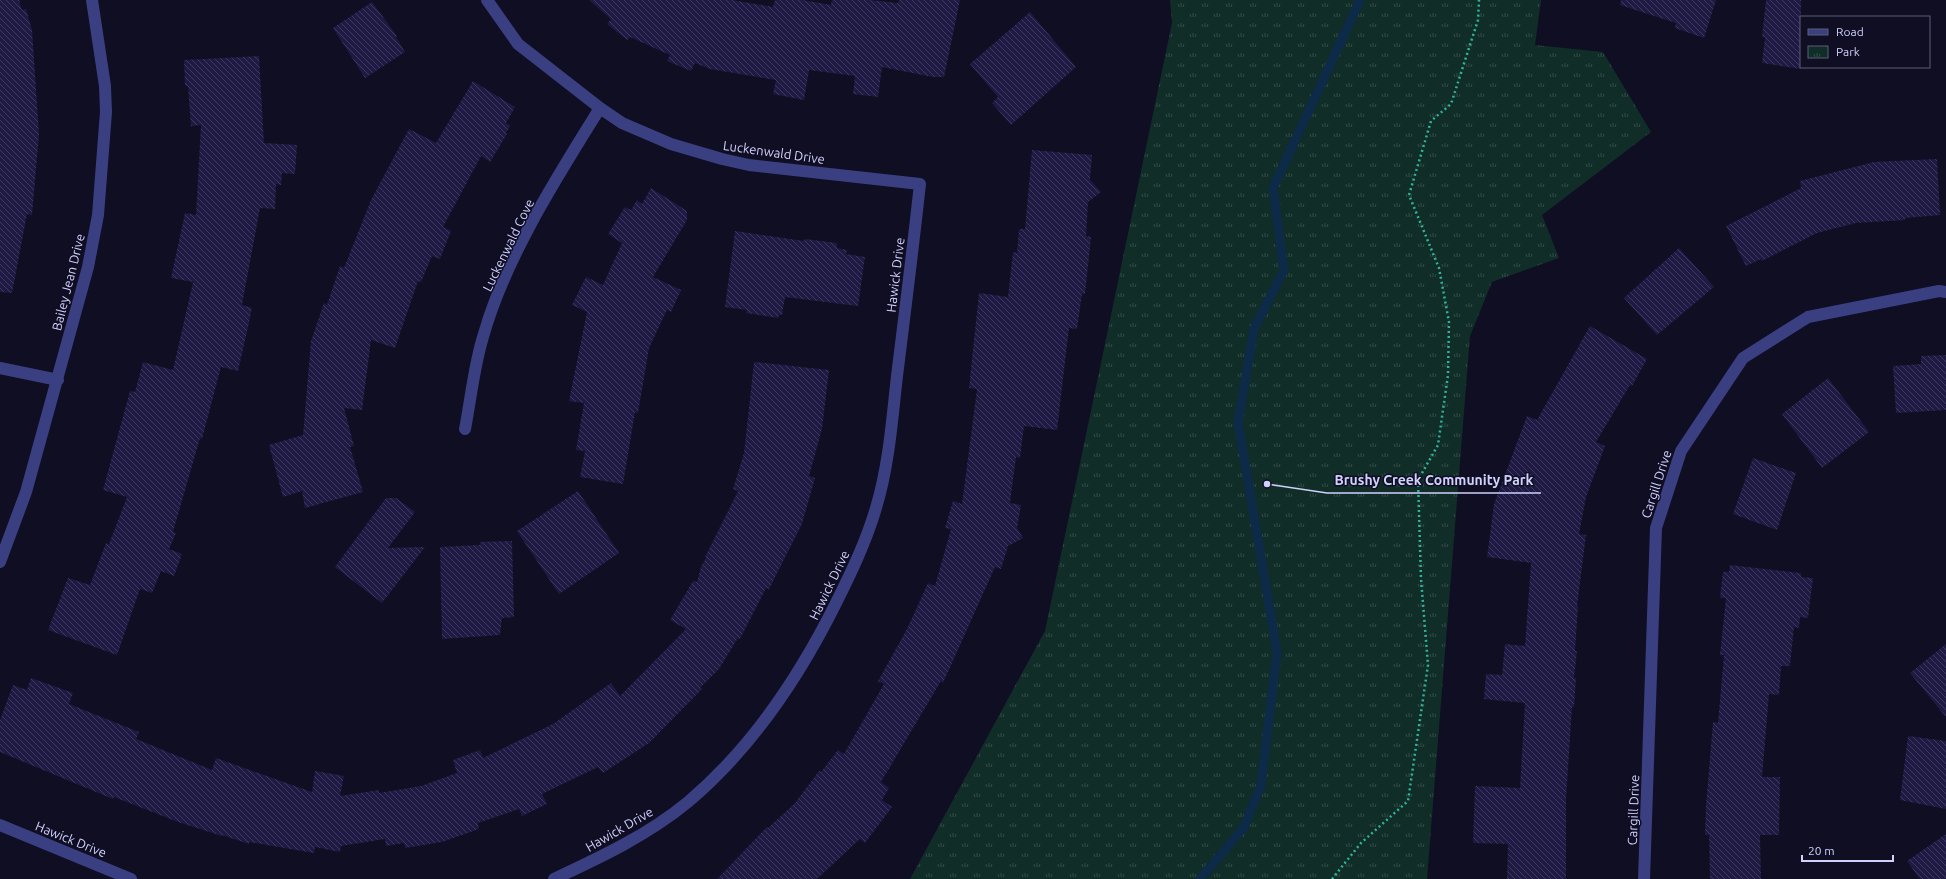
<svg xmlns="http://www.w3.org/2000/svg" width="1946" height="879" viewBox="0 0 1946 879" font-family="Ubuntu,sans-serif">
  <style>
    .park { fill: url(#park-tufts) }
    .lines { fill: none; stroke-linecap: round; stroke-linejoin: round }
    .stream { stroke: #0d2b48; stroke-width: 9 }
    .building { fill: url(#building-back-hatch) }
    .path { stroke: #30b39b; stroke-width: 2.5; stroke-dasharray: 2 3; stroke-linecap: butt }
    .minor { stroke: #3a3f81; stroke-width: 12 }
    .labels { text-anchor: middle; dominant-baseline: central; stroke-width: 3; stroke-linejoin: round; paint-order: stroke }
    .street-label { font-size: 13px; fill: #d1d1fe; stroke: #0f0e23 }
    .leader { fill: none; stroke: #d1d1fe; stroke-width: 1.5 }
    .callout-dot { fill: #d1d1fe; stroke: #0f0e23; stroke-width: 1.5 }
    .callout-label { font-size: 14px; text-anchor: middle; font-weight: bold; fill: #d1d1fe; stroke: #0f0e23; stroke-width: 3; stroke-linejoin: round; paint-order: stroke }
  </style>
  <defs>
    <pattern id="park-tufts" width="24" height="20" patternUnits="userSpaceOnUse"><rect width="24" height="20" fill="#112d28"/><path d="M3 7l-1-3M5 7V3M7 7l1-3M15 17l-1-3M17 17v-4M19 17l1-3" fill="none" stroke="#334a48"/></pattern>
    <pattern id="building-back-hatch" width="6" height="6" patternUnits="userSpaceOnUse"><rect width="6" height="6" fill="#1e1a43"/><path d="M-1 5l2 2M0 0l6 6M5-1l2 2" fill="none" stroke="#3e3a5f"/></pattern>
  </defs>
  <rect width="100%" height="100%" fill="#0f0e23"/>
  <path class="park" d="M 1170,0 L 1541,0 L 1535,45 L 1603,52 L 1651,132 L 1542,215 L 1559,258 L 1492,282 L 1470,336 L 1427,879 L 910,879 L 1045,631 L 1172,23 Z"/>
  <g class="lines">
    <path class="stream" d="M 1200,879 L 1244,827 L 1261,785 L 1277,652 L 1238,422 L 1254,329 L 1284,270 L 1273,188 L 1360,0"/>
  </g>
  <path class="building" d="M 0,0 L 19,0 L 22,10 L 26,9 L 32,30 L 39,134 L 32,215 L 27,214 L 12,293 L 0,292 Z
    M 589,0 L 732,0 L 773,7 L 775,0 L 802,0 L 831,5 L 832,0 L 869,0 L 898,3 L 899,0 L 960,0 L 944,77 L 933,77 L 882,67 L 878,97 L 853,94 L 855,76 L 809,70 L 804,100 L 773,94 L 776,80 L 710,69 L 695,63 L 691,71 L 667,61 L 670,55 L 630,37 L 627,40 L 607,24 L 611,19 Z
    M 1621,0 L 1716,0 L 1704,38 L 1675,28 L 1676,23 L 1620,5 Z
    M 1766,0 L 1801,0 L 1801,69 L 1762,63 L 1765,37 L 1762,37 Z
    M 372,2 L 397,36 L 396,37 L 405,52 L 365,78 L 333,28 Z
    M 1030,12 L 1076,67 L 1011,125 L 992,103 L 998,97 L 970,64 Z
    M 259,56 L 264,143 L 297,145 L 295,174 L 282,173 L 281,185 L 276,184 L 275,209 L 260,208 L 242,305 L 252,308 L 248,327 L 238,371 L 221,367 L 202,439 L 200,438 L 173,532 L 176,533 L 169,549 L 182,554 L 174,576 L 161,571 L 152,593 L 140,589 L 117,655 L 48,630 L 68,578 L 90,585 L 106,543 L 109,544 L 127,497 L 103,490 L 130,391 L 135,392 L 143,362 L 173,370 L 193,282 L 171,278 L 185,213 L 196,215 L 201,125 L 191,126 L 188,86 L 185,86 L 184,60 Z
    M 473,81 L 515,107 L 506,123 L 510,126 L 506,133 L 507,134 L 490,162 L 481,156 L 443,227 L 451,231 L 440,259 L 432,256 L 421,282 L 418,281 L 395,348 L 371,340 L 362,410 L 344,408 L 354,446 L 350,447 L 363,492 L 305,508 L 302,491 L 283,497 L 269,445 L 303,435 L 311,341 L 324,303 L 327,305 L 340,266 L 344,268 L 371,200 L 409,129 L 436,143 Z
    M 1032,150 L 1092,155 L 1090,180 L 1101,192 L 1088,202 L 1086,236 L 1091,237 L 1085,294 L 1082,294 L 1077,329 L 1069,328 L 1057,430 L 1024,426 L 1020,458 L 1016,457 L 1010,503 L 1021,505 L 1017,528 L 1023,538 L 1008,546 L 1001,569 L 995,567 L 943,683 L 941,681 L 881,782 L 889,788 L 882,800 L 892,807 L 865,843 L 860,839 L 817,879 L 717,879 L 767,827 L 768,828 L 795,803 L 819,771 L 821,772 L 838,750 L 844,754 L 884,684 L 878,681 L 907,629 L 928,583 L 935,586 L 951,529 L 945,528 L 953,501 L 962,504 L 977,389 L 969,388 L 979,293 L 1008,297 L 1013,252 L 1017,253 L 1019,229 L 1025,229 Z
    M 1937,159 L 1940,215 L 1905,218 L 1905,220 L 1856,223 L 1817,233 L 1762,261 L 1761,259 L 1746,266 L 1726,226 L 1801,188 L 1800,181 L 1874,162 Z
    M 651,188 L 687,211 L 687,220 L 653,277 L 681,290 L 671,312 L 667,310 L 649,348 L 638,413 L 635,412 L 623,484 L 580,477 L 585,451 L 576,450 L 584,403 L 569,401 L 587,312 L 572,305 L 586,277 L 603,285 L 622,243 L 608,234 L 625,207 L 631,210 L 637,200 L 642,204 Z
    M 735,231 L 804,241 L 805,239 L 837,243 L 837,248 L 847,250 L 846,254 L 865,257 L 858,306 L 785,297 L 782,315 L 779,315 L 778,318 L 746,313 L 747,310 L 725,307 Z
    M 1679,248 L 1714,287 L 1657,335 L 1624,298 Z
    M 1590,326 L 1647,359 L 1632,386 L 1630,385 L 1596,442 L 1605,446 L 1586,497 L 1579,534 L 1586,535 L 1577,606 L 1578,606 L 1575,651 L 1577,651 L 1574,678 L 1576,678 L 1574,707 L 1572,707 L 1566,799 L 1566,879 L 1507,879 L 1508,844 L 1473,843 L 1475,786 L 1520,788 L 1525,703 L 1484,699 L 1486,674 L 1502,675 L 1505,644 L 1525,646 L 1531,563 L 1487,557 L 1494,504 L 1527,416 L 1537,420 Z
    M 1946,355 L 1946,410 L 1896,413 L 1893,366 L 1921,364 L 1921,356 Z
    M 754,362 L 829,370 L 822,429 L 809,476 L 815,478 L 802,524 L 769,589 L 766,588 L 740,639 L 738,638 L 719,669 L 700,688 L 702,689 L 649,743 L 603,773 L 598,767 L 542,794 L 547,804 L 522,816 L 519,809 L 478,823 L 479,829 L 442,842 L 405,848 L 404,843 L 386,846 L 385,839 L 341,846 L 340,852 L 315,847 L 314,853 L 249,842 L 249,844 L 222,835 L 222,836 L 178,822 L 114,797 L 113,799 L 0,752 L 0,720 L 13,685 L 27,690 L 31,678 L 73,693 L 69,704 L 139,732 L 136,739 L 212,770 L 216,758 L 312,792 L 315,771 L 344,776 L 340,796 L 379,790 L 379,793 L 421,786 L 457,773 L 453,760 L 480,750 L 483,758 L 553,724 L 611,683 L 620,696 L 686,629 L 670,620 L 693,581 L 697,582 L 701,567 L 706,558 L 705,557 L 738,491 L 733,489 L 744,453 Z
    M 1828,378 L 1869,432 L 1822,468 L 1782,414 Z
    M 1753,458 L 1796,473 L 1777,530 L 1733,514 Z
    M 578,491 L 619,553 L 559,594 L 517,531 Z
    M 386,498 L 396,498 L 415,512 L 388,548 L 425,547 L 382,603 L 335,567 Z
    M 512,541 L 514,617 L 502,618 L 500,635 L 442,639 L 440,547 L 480,545 L 480,542 Z
    M 1730,565 L 1801,573 L 1801,577 L 1813,578 L 1808,618 L 1800,617 L 1799,628 L 1794,627 L 1790,666 L 1781,666 L 1779,695 L 1769,694 L 1762,777 L 1780,777 L 1779,835 L 1760,835 L 1761,879 L 1710,879 L 1709,835 L 1705,835 L 1706,805 L 1713,722 L 1718,723 L 1724,655 L 1720,655 L 1726,598 L 1720,598 L 1723,572 L 1729,572 Z
    M 1946,644 L 1946,717 L 1910,673 Z
    M 1908,736 L 1946,741 L 1946,809 L 1900,800 Z
    M 1946,834 L 1946,879 L 1920,879 L 1907,861 Z"/>
  <g class="lines">
    <path class="path" d="M 1332,879 L 1361,843 L 1408,801 L 1428,665 L 1421,579 L 1418,480 L 1438,445 L 1448,375 L 1449,322 L 1439,268 L 1409,195 L 1431,121 L 1451,104 L 1478,20 L 1479,0"/>
    <path class="minor" d="M 487,0 L 518,44 L 600,108 L 622,123 L 671,144 L 722,159 L 749,165 L 920,184 C 913,248 905,312 897,376 C 892,420 889,465 876,508 C 866,542 851,573 835,605 C 798,679 752,748 688,802 C 648,835 601,857 554,879
      M 0,368 L 58,380
      M 465,429 C 471,398 474,366 483,337 C 505,258 557,177 600,108
      M 0,562 L 26,492 L 88,267 L 98,215 L 106,112 L 105,86 L 92,0
      M 0,825 L 131,879
      M 1644,879 L 1656,528 L 1681,451 L 1743,358 L 1808,317 L 1939,291 L 1946,292"/>
  </g>
  <g class="labels">
    <g class="street-label">
      <text transform="translate(774 152) rotate(8)">Luckenwald Drive</text>
      <text transform="translate(508 245) rotate(-64)">Luckenwald Cove</text>
      <text transform="translate(895 275) rotate(-83)">Hawick Drive</text>
      <text transform="translate(68 282) rotate(-76)">Bailey Jean Drive</text>
      <text transform="translate(1656 484) rotate(-72)">Cargill Drive</text>
      <text transform="translate(829 585) rotate(-64)">Hawick Drive</text>
      <text transform="translate(1633 810) rotate(-88)">Cargill Drive</text>
      <text transform="translate(619 829) rotate(-30)">Hawick Drive</text>
      <text transform="translate(71 839) rotate(22)">Hawick Drive</text>
    </g>
  </g>
  <path class="leader" d="M1267 484L1327 493H1541"/>
  <circle class="callout-dot" cx="1267" cy="484" r="4"/>
  <g class="callout-label">
    <text x="1434" y="485">Brushy Creek Community Park</text>
  </g>
  <rect x="1800" y="16" width="130" height="52" fill="#0f0e23" stroke="#5d5c7b"/>
  <rect x="1808" y="29" width="20" height="6" fill="#3a3f81" stroke="#5d5c7b"/>
  <text x="1836" y="36" font-size="12" fill="#d1d1fe">Road</text>
  <rect x="1808" y="46" width="20" height="12" fill="url(#park-tufts)" stroke="#5d5c7b"/>
  <text x="1836" y="56" font-size="12" fill="#d1d1fe">Park</text>
  <path d="M1802 855v6h91v-6" fill="none" stroke="#d1d1fe" stroke-width="2"/>
  <text x="1808" y="855" font-size="12" fill="#d1d1fe" stroke="#0f0e23" stroke-width="3" paint-order="stroke">20 m</text>
</svg>
